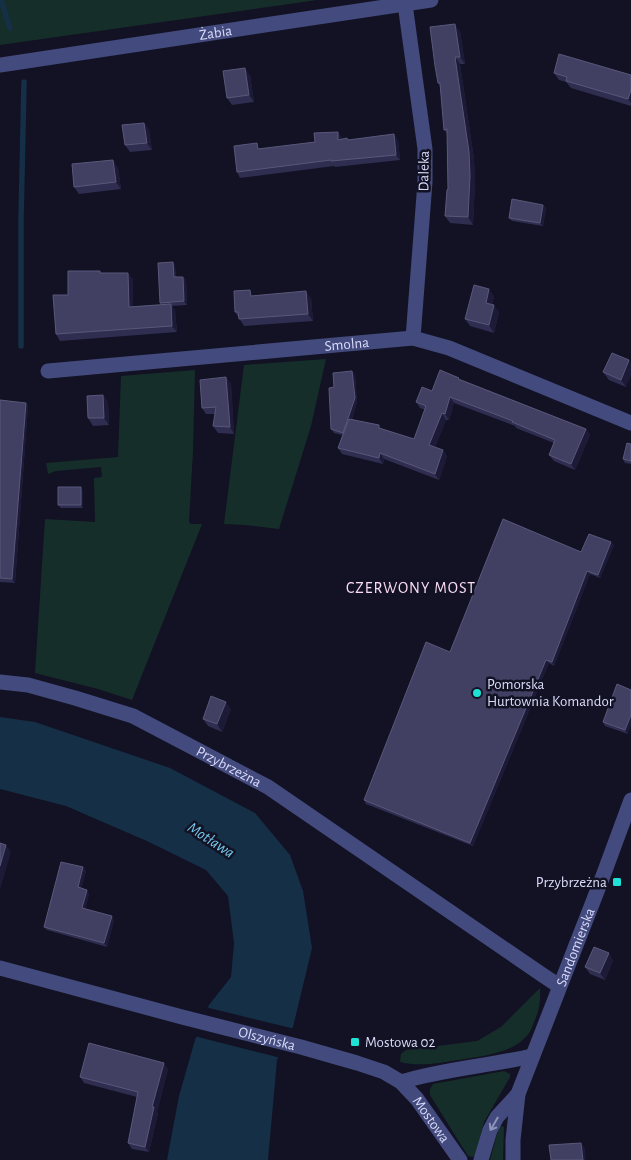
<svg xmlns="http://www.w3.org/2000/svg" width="631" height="1160" viewBox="0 0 631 1160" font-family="'Alegreya Sans',sans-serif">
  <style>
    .green { fill: #162e29 }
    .water { fill: #152f46 }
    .pier { fill: #121224 }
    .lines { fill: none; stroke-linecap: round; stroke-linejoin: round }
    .stream { stroke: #152f46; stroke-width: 5.5 }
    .minor { stroke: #434a7d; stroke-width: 15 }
    .wall { fill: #2f2d50 }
    .shaded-wall { fill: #1c1a37 }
    .building { fill: #414062; stroke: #59587a }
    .oneway { stroke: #8e93bc }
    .poi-dot { fill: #1ee2d5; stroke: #121224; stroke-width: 2 }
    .labels { text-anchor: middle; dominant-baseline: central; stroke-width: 5; stroke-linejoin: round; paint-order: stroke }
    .street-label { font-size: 15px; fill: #dadcfa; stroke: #121224 }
    .poi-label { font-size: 15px; fill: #dadcfa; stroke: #121224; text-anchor: start }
    .neighbourhood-label { font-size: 16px; letter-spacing: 1px; fill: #fbdcf4; stroke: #121224 }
    .water-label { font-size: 16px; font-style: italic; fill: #75caed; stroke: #121224 }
  </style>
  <rect width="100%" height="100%" fill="#121224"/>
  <path class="green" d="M 0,0 L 317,0 L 0,45 Z
    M 326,359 L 311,426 L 279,529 L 245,525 L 224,524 L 244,365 Z
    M 195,370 L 193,451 L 189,522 L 191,524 L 202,524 L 132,700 L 98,689 L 35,673 L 45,519 L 95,522 L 94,478 L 102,477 L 101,467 L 56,471 L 48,474 L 46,463 L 118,457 L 121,376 Z
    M 540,988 C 541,1000 539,1011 534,1022 C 533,1025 531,1030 529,1033 C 514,1054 482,1056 458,1060 C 439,1063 419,1067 400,1062 L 401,1054 L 406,1050 L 477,1041 L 501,1027 Z
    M 504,1071 L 510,1074 L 510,1077 L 484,1122 L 475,1156 L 472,1157 L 468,1156 L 430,1095 L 430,1089 L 433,1084 Z
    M 501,1126 L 504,1127 L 503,1160 L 490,1160 L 499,1127 Z"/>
  <path class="water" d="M 0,717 L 35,722 L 170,768 L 255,813 L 290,855 L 303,891 L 312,948 L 293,1027 L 277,1060 L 268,1160 L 167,1160 L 179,1096 L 195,1040 L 209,1005 L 231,977 L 234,943 L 228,896 L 206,870 L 149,842 L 66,806 L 0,789 Z"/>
  <path class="pier" d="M 205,1007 L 295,1029 L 281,1058 L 194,1036 Z"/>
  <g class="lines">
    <path class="stream" d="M 1,0 L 10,28
      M 21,346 L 21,220 L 24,82"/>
    <g class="minor">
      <path d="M 405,4 L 425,149 L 425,182 L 413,338"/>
      <path id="s1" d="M 0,65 L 431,0"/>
      <path id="s2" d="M 48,371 L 413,338 L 449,348 L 631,423"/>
      <path id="s3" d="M 0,682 L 28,685 L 75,698 L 133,716 L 268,787 L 544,976 L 559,986"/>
      <path id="s4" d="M 0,968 L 182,1017 L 301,1047 L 357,1063 L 384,1072 L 401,1082 L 417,1099 L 460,1160"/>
      <path d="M 401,1082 C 443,1069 488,1066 532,1056"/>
      <path d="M 481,1160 L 490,1130 L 497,1117 L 518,1094"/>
      <path id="s5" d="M 513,1160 L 513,1140 L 518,1094 L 603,876 L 631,800"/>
    </g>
  </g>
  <path class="wall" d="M 460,31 L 465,64 L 460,64 L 474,159 L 475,183 L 473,225 L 450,223 L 445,216 L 448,189 L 447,133 L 444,130 L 440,86 L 438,83 Z
    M 554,73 L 631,75 L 631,106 L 571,88 L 566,82 L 559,80 Z
    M 250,75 L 254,102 L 232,105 L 227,98 Z
    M 144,123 L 149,130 L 152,150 L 130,152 L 125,145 Z
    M 342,137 L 342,139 L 348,140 L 398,140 L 400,160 L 335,167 L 334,166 L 240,178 L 237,172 L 315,142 Z
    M 118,168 L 121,189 L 79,194 L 74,187 Z
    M 543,205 L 546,208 L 543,226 L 512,221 L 509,218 Z
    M 173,262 L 175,266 L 176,277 L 183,277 L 186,280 L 187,305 L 172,306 L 175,310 L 177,332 L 60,341 L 56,334 L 68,295 L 101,273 L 133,279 L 133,307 L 161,305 L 160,303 Z
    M 254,296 L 311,298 L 313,321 L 244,326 L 235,312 Z
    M 494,296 L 492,305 L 499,312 L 494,333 L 470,326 L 465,319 Z
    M 629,360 L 626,387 L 609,380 L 603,372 Z
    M 352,371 L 355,375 L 357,402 L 352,419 L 414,439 L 425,410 L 420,408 L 416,402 L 432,391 L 460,379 L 586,429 L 590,435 L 575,470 L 554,461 L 549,455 L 554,443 L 516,428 L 515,426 L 454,403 L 449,420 L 446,420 L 435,447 L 443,450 L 447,456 L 439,480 L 384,459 L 383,464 L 342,454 L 338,448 L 342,435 L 334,433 L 331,429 L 334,387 Z
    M 226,377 L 231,384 L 234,434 L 218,433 L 213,426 L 215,414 L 206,414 L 202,408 Z
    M 103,395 L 108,402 L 109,425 L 93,426 L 88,418 Z
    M 0,400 L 26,403 L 28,406 L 15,583 L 0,582 Z
    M 631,444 L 631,464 L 625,463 L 623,459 Z
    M 83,491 L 83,508 L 61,508 L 58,505 Z
    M 614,545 L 600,578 L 590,574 L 554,666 L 549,663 L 473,846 L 366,804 L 364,800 L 450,652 L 581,552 Z
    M 617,684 L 628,734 L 605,726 L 603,722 Z
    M 231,709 L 222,732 L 208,726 L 203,719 Z
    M 83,867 L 86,871 L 81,888 L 89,894 L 85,909 L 114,920 L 107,947 L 47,930 L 44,927 Z
    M 613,960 L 605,980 L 590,974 L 585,967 Z
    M 168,1069 L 157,1112 L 158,1113 L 149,1152 L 132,1149 L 128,1143 L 137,1097 L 84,1083 L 80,1077 Z"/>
  <path class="shaded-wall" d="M 455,24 L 460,31 L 465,64 L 460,57 Z
    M 455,57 L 460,64 L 474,159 L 475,183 L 473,225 L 468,217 Z
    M 245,68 L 250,75 L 254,102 L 249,95 Z
    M 631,90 L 631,103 L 628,99 Z
    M 144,123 L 149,130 L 152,150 L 147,143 Z
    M 338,132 L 342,137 L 342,145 L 338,140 Z
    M 394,134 L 398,140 L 400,160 L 396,155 Z
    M 113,160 L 118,168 L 121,189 L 116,182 Z
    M 543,205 L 546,208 L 543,226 L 540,223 Z
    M 173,262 L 175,266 L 176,281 L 174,277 Z
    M 128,273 L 133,279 L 133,313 L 129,307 Z
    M 183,277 L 186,280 L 187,305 L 184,301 Z
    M 489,289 L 494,296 L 491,310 L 486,303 Z
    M 306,291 L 311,298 L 313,321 L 308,314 Z
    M 171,304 L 175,310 L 177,332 L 172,326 Z
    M 494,305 L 499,312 L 494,333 L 489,325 Z
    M 629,360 L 631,363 L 631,376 L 626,387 L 621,380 Z
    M 352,371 L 355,375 L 357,402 L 346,437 Z
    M 226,377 L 231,384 L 234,434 L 230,427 Z
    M 103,395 L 108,402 L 109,425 L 104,418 Z
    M 450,397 L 454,403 L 449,420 L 445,414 Z
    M 26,403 L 28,406 L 15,583 L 12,579 Z
    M 442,413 L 446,420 L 434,451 L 429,445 Z
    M 586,429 L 590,435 L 575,470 L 571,464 Z
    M 443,450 L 447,456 L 439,480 L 435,474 Z
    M 380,453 L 384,459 L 383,464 L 379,458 Z
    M 81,487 L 83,491 L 83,508 L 81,505 Z
    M 611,542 L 614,545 L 600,578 L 598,575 Z
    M 587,571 L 590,574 L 554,666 L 552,662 Z
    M 546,660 L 549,663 L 473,846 L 470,843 Z
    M 226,702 L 231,709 L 222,732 L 217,724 Z
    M 631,715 L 631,725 L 628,734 L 625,730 Z
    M 6,845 L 11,852 L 0,890 L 0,866 Z
    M 83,867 L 86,871 L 81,891 L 78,887 Z
    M 87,890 L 89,894 L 85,912 L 82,908 Z
    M 112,916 L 114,920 L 107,947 L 104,943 Z
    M 609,953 L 613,960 L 605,980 L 600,973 Z
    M 164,1063 L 168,1069 L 157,1112 L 158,1113 L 149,1152 L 145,1147 L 152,1107 Z
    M 581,1143 L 585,1148 L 586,1160 L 583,1160 Z"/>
  <path class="building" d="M 455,24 L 460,57 L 455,57 L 469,152 L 470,176 L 468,217 L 445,216 L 447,190 L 448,189 L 447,129 L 444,130 L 440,83 L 438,83 L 435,66 L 430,27 Z
    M 559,54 L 631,75 L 631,90 L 628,99 L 566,81 L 567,77 L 554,73 Z
    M 245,68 L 249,95 L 227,98 L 223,71 Z
    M 144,123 L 147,143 L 125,145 L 122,125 Z
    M 338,132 L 338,140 L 347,138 L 348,140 L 394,134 L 396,155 L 331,161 L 331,160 L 237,172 L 234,146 L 257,143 L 258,149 L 315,142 L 314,133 Z
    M 113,160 L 116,182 L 74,187 L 72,164 Z
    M 512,199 L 543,205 L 540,223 L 509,218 Z
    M 173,262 L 174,277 L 183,277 L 184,301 L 160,303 L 158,263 Z
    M 68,271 L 100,271 L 100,273 L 128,273 L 129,307 L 171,304 L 172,326 L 56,334 L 53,295 L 68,295 Z
    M 474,285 L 489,289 L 486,303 L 494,305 L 489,325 L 465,319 Z
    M 250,290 L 251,296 L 306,291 L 308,314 L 239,319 L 238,312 L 235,312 L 234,291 Z
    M 612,353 L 629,360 L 621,380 L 603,372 Z
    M 440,370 L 459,378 L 458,379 L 586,429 L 571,464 L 549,455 L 555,440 L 512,422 L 513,421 L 450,397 L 445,414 L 442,413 L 429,445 L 443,450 L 435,474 L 380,453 L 379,458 L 338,448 L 349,419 L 379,425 L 379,428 L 414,439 L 426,406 L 416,402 L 422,387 L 432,391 Z
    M 352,371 L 355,398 L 343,433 L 331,429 L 329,388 L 334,387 L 333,373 Z
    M 226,377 L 230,427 L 213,426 L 216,407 L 202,408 L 200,380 Z
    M 103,395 L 104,418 L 88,418 L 87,396 Z
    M 0,400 L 26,403 L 12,579 L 0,578 Z
    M 627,443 L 631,444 L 631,461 L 623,459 Z
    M 58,487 L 81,487 L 81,505 L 58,505 Z
    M 503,519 L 581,552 L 589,534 L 611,542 L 598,575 L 587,571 L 552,662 L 546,660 L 470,843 L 364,800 L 426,642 L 450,652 Z
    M 617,684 L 631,690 L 631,715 L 625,730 L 603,722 Z
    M 211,696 L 226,702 L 217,724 L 203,719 Z
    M 0,843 L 6,845 L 0,866 Z
    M 61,862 L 83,867 L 78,887 L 87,890 L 82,908 L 112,916 L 104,943 L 44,927 Z
    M 594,947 L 609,953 L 600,973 L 585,967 Z
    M 89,1043 L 164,1063 L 152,1107 L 154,1107 L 145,1147 L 128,1143 L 138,1092 L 80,1077 Z
    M 581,1143 L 583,1160 L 551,1160 L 549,1145 Z"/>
  <defs><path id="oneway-shaft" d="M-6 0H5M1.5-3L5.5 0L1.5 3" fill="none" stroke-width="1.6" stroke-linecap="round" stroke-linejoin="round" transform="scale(1.25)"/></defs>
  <use class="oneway" href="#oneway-shaft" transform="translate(494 1124) rotate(120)"/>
  <g class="poi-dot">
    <circle cx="477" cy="693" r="5"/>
    <rect x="612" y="877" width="10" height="10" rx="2.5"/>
    <rect x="350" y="1037" width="10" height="10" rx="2.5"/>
  </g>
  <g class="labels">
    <g class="street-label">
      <text stroke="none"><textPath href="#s1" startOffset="218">Żabia</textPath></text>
      <text transform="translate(424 171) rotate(-89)">Daleka</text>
      <text stroke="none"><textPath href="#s2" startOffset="300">Smolna</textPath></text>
      <text stroke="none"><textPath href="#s3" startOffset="246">Przybrzeżna</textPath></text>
      <text stroke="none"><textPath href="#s5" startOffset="224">Sandomierska</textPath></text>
      <text stroke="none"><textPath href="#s4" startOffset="276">Olszyńska</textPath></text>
      <text stroke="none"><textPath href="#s4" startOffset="466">Mostowa</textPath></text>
    </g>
    <g class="poi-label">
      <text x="487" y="684">Pomorska<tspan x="487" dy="17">Hurtownia Komandor</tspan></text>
      <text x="607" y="882" text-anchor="end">Przybrzeżna</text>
      <text x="365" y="1042">Mostowa 02</text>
    </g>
    <g class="neighbourhood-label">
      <text x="411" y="588">CZERWONY MOST</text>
    </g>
    <g class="water-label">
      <text transform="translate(211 840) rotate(33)">Motława</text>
    </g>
  </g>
</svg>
